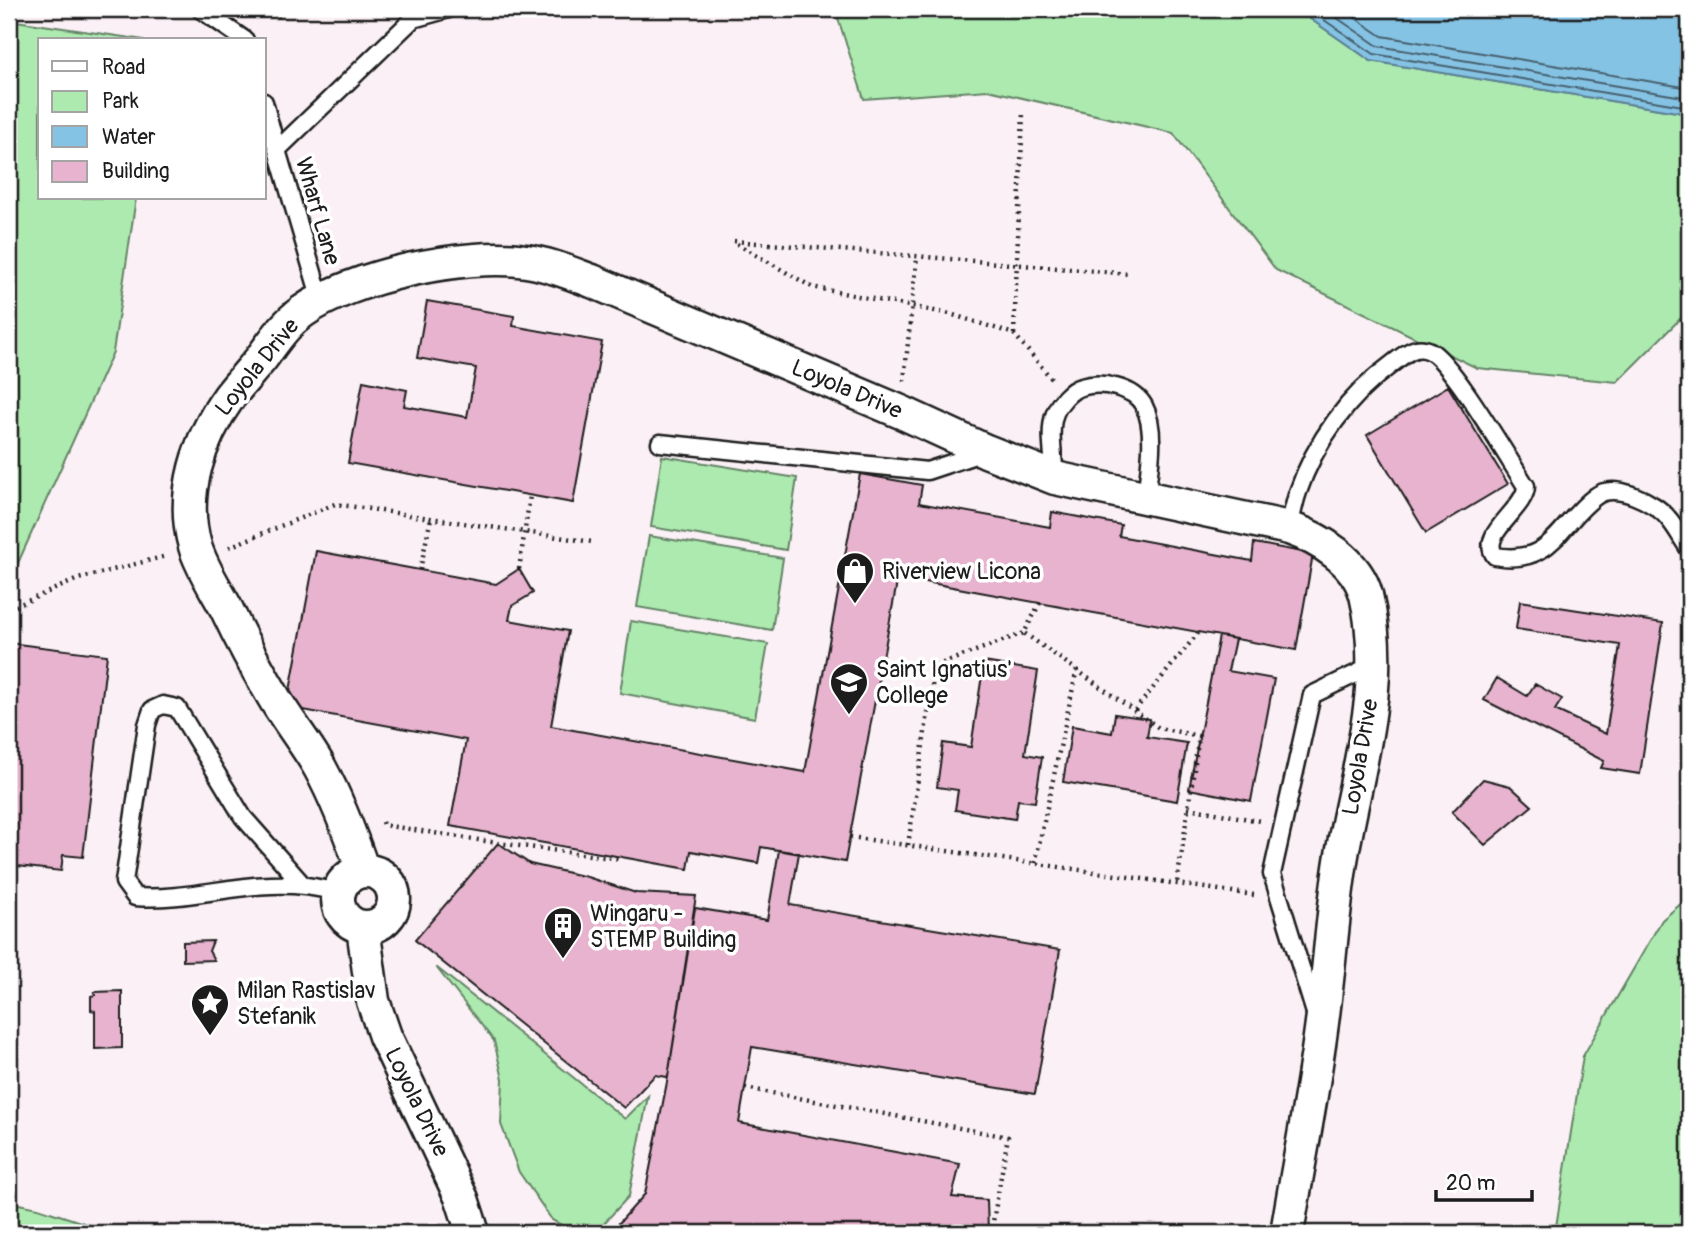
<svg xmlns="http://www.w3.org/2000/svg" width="1698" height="1242" font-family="Pangolin,sans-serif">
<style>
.green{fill:#adeab0;stroke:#648366;stroke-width:2}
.water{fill:#85c3e5;stroke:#5b8095;stroke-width:2}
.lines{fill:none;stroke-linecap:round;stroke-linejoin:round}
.shore{stroke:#465f6c;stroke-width:2}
.building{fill:#e7b3ce;stroke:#1c1c1c;stroke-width:2}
.lane-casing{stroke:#1c1c1c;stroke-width:21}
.street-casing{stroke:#1c1c1c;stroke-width:37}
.path{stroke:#1c1c1c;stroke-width:4.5;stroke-dasharray:2 5;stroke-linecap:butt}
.lane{stroke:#fff;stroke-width:16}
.street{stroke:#fff;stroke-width:32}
.labels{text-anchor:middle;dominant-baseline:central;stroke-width:7;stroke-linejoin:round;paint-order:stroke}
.street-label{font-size:23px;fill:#1c1c1c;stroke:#fff}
.poi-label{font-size:23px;fill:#1c1c1c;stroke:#fff;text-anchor:start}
</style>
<rect width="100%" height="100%" fill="#faf0f5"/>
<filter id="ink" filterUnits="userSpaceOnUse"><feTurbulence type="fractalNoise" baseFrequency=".0143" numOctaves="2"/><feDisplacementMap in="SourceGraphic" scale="14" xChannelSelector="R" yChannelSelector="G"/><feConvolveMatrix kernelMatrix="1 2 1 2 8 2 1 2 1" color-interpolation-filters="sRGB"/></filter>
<g filter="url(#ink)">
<!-- green -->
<path class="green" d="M835 9H1296L1371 61 1689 114V310L1617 382 1477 368 1276 270 1173 133 988 90 864 99Z
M9 20 144 40H40V198H136L113 352 9 583Z
M662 456 797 478 786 550 651 527Z
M649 536 783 558 772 630 637 607Z
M631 621 768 644 755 718 620 693Z
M1689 897V1233H1555L1583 1056 1662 920Z
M436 967 625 1119 648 1096 629 1196 595 1233H576L552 1220 519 1172 501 1124 503 1079 494 1041Z
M9 1202 38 1208 114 1233H9Z"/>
<!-- water -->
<path class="water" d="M1296 9H1689V114L1371 61Z"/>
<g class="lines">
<!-- shore -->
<path class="shore" d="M1308 9 1374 54 1689 107
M1324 9 1378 46 1689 98
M1342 9 1382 36 1689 88"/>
</g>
<!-- building -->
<path class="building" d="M262 9H282L279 17Z
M427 301 514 316 513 326 602 342 573 503 348 463 363 381 407 390 404 406 467 417 476 368 417 358Z
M1448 386 1508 484 1426 533 1367 435Z
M860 474 922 485 919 503 1050 527 1052 512 1121 525 1119 536 1252 561 1254 543 1313 554 1296 650 898 577 845 862 761 847 758 863 691 851 688 869 450 826 466 740 287 707 316 551 496 584 519 569 533 593 512 606 509 620 568 631 551 726 805 772Z
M1520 601 1663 623 1640 774 1601 768 1604 761 1484 700 1497 678 1527 696 1535 684 1562 699 1555 710 1606 734 1620 645 1516 629Z
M1219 636 1235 639 1228 671 1274 679 1251 801 1189 789Z
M9 643 107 655 83 857 63 855 61 871 9 865Z
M984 662 1038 671 1025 754 1042 757 1035 802 1018 800 1015 819 955 810 958 790 937 787 943 743 971 747Z
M1115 714 1150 719 1147 737 1187 743 1177 801 1063 782 1072 726 1112 733Z
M1483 779 1510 786 1532 806 1485 845 1452 812Z
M498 843 530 864 587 877 636 893 696 896 668 1077 655 1075 624 1108 415 940Z
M779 850 799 853 790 905 1060 950 1035 1094 752 1047 739 1123 960 1164 952 1197 987 1200 988 1233H610L645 1194 668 1077 695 908 767 920Z
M213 941 209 951 214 960 183 961V942Z
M122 991V1048L95 1049V1011L91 1010V996L95 995 94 992Z"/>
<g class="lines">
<defs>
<path id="lane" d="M200 9 245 40
M264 102 277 150
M321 300 277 150 413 19 449 9
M660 443 927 471 984 452
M1055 478C1054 458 1048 431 1055 413 1059 403 1070 390 1081 387 1101 381 1134 387 1144 406 1157 430 1149 471 1146 497
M1289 528C1292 516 1294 503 1298 492 1315 442 1349 395 1392 364 1403 356 1415 343 1430 351 1452 362 1509 460 1526 486 1526 509 1478 534 1495 556 1553 566 1559 523 1596 496 1615 482 1655 502 1668 518 1676 527 1682 539 1689 549
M303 885 243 817 177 708 163 705 152 710 147 725 124 882 135 897C192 901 249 879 305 886 316 887 327 890 338 892
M1315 1013 1272 874 1312 695 1372 666"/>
<path id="street" d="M338 899a28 28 0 1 1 56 0a28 28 0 1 1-56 0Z
M363 871C351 836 338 801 320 768 307 745 290 724 276 701 258 671 241 640 226 608 216 589 201 567 195 546 180 494 199 439 229 397 239 384 250 372 260 360 273 343 284 325 302 312 352 276 465 252 526 261 549 264 570 273 592 281L901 412 986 451 1055 478 1289 528C1320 539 1357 561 1366 595 1388 685 1355 774 1341 861 1332 917 1329 974 1321 1030 1312 1098 1298 1166 1287 1233
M363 927 373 1001 385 1036 462 1199 473 1233"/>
</defs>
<!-- lane casing -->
<use href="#lane" class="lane-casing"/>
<!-- street casing -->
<use href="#street" class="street-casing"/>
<!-- path -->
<path class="path" d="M734 241 1130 274
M737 244 812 287 950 314 1014 334 1051 378
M1014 334 1023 113
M904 381 917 256
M229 547 335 504 592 542
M519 569 530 496
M420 570 431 518
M1040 603 1024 633 1159 728 1199 736 1177 883
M9 609 78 579 166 556
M1135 710 1199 632
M1188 808 1260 821
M382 822 383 825 498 843 619 859
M850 837 1254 895
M908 845 935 666 1024 633
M1035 863 1077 669
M745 1088 1008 1137 991 1233"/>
<!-- lane -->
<use href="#lane" class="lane"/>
<!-- street -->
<use href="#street" class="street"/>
</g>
</g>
<!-- icons -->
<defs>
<symbol id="shop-pin" viewBox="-11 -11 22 30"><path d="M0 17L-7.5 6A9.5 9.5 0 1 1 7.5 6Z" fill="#1c1c1c" stroke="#fff"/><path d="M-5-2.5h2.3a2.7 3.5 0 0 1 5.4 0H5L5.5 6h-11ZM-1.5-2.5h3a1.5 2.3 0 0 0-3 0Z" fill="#fff"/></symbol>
<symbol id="school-pin" viewBox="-11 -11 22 30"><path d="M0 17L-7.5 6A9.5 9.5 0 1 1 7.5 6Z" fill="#1c1c1c" stroke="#fff"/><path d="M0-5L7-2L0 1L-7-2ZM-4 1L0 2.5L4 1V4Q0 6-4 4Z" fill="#fff"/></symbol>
<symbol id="building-pin" viewBox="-11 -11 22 30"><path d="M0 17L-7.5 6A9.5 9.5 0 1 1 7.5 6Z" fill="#1c1c1c" stroke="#fff"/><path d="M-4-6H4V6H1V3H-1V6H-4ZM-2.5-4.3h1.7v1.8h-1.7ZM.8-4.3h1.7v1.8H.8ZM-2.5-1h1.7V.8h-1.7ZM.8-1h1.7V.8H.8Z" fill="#fff"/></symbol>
<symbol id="sight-pin" viewBox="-11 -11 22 30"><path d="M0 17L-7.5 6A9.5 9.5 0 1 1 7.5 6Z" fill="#1c1c1c" stroke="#fff"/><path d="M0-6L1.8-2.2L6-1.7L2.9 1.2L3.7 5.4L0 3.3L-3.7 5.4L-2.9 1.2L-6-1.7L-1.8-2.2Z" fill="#fff"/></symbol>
</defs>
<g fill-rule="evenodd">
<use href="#shop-pin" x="833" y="549" width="44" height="60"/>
<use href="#school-pin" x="827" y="660" width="44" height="60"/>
<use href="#building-pin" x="541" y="904" width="44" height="60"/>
<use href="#sight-pin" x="188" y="981" width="44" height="60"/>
</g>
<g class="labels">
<!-- street labels -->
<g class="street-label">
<text transform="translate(318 211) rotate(74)">Wharf Lane</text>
<text transform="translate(257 367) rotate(-51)">Loyola Drive</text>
<text transform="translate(847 389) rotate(23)">Loyola Drive</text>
<text transform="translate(1360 757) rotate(-80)">Loyola Drive</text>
<text transform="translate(417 1102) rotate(64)">Loyola Drive</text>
</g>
<!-- poi labels -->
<g class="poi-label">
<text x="882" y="571">Riverview Licona</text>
<text x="876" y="669">Saint Ignatius'<tspan x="876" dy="26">College</tspan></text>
<text x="590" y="913">Wingaru -<tspan x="590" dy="26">STEMP Building</tspan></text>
<text x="237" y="990">Milan Rastislav<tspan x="237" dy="26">Stefanik</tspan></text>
</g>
</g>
<!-- margin -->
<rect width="1698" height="1242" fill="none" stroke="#fff" stroke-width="35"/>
<rect x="18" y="18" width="1663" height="1207" fill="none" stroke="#1c1c1c" stroke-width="2.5" filter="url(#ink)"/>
<!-- legend -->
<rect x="38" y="38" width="228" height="161" fill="#ffffff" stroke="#a4a4a4" stroke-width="2"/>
<rect x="52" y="61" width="35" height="10" fill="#ffffff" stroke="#a4a4a4" stroke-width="2"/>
<text x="102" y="74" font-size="21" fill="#1c1c1c">Road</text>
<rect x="52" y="91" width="35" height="21" fill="#adeab0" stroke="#a4a4a4" stroke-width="2"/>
<text x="102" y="108" font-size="21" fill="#1c1c1c">Park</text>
<rect x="52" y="126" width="35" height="21" fill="#85c3e5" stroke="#a4a4a4" stroke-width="2"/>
<text x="102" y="144" font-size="21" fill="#1c1c1c">Water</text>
<rect x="52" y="161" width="35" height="21" fill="#e7b3ce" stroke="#a4a4a4" stroke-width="2"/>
<text x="102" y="178" font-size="21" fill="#1c1c1c">Building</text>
<!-- scale -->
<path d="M1436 1190v10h96v-10" fill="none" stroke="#1c1c1c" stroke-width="3.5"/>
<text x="1446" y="1190" font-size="21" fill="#1c1c1c" stroke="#ffffff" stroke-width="5" paint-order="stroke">20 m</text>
</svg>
